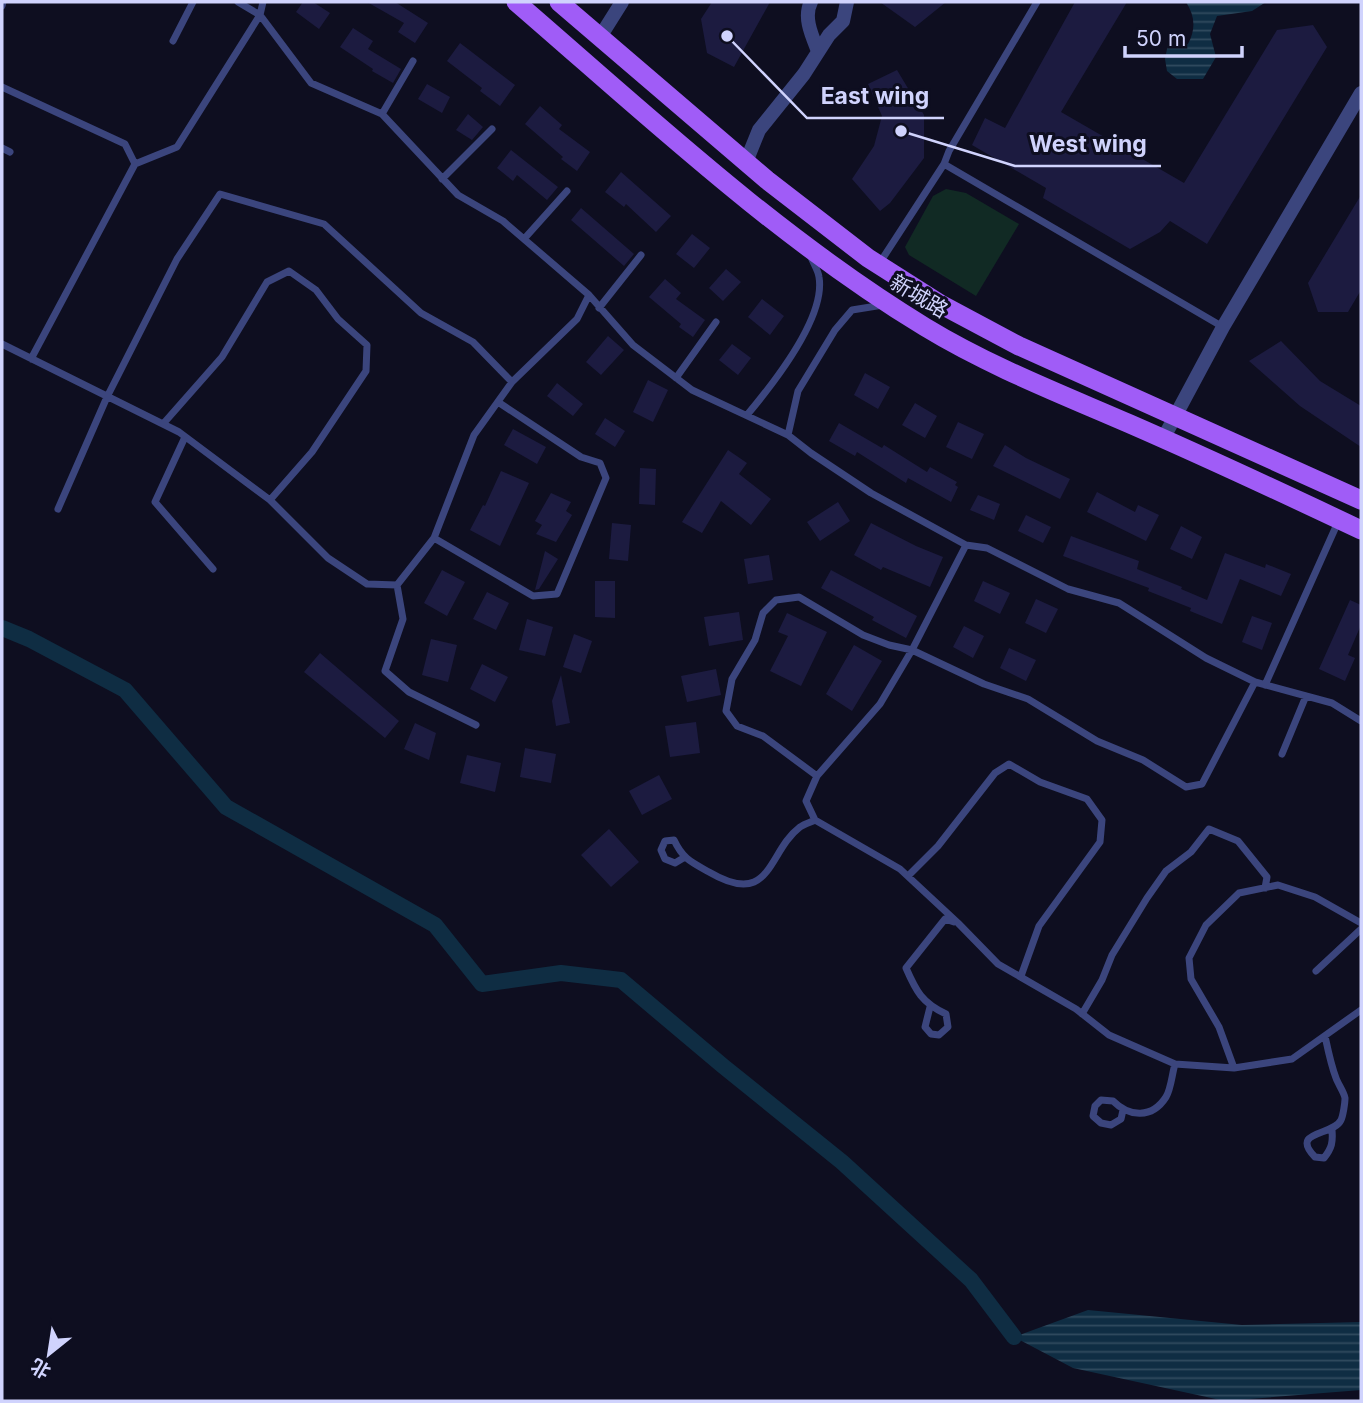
<svg xmlns="http://www.w3.org/2000/svg" width="1363" height="1403" font-family="Inter,'Noto Sans SC',sans-serif">
<style>
.pitch{fill:#112a24}
.water{fill:url(#water-rules)}
.lines{fill:none;stroke-linecap:round;stroke-linejoin:round}
.canal{stroke:#0f2d43;stroke-width:16}
.building{fill:#1c1b40}
.service{stroke:#3b457d;stroke-width:7}
.minor{stroke:#3b457d;stroke-width:14}
.primary{stroke:#a05cf7;stroke-width:19}
.labels{text-anchor:middle;dominant-baseline:central;stroke-width:6;stroke-linejoin:round;paint-order:stroke}
.street-label{font-size:21px;fill:#d0d3fd;stroke:#0e0e20}
.leader{fill:none;stroke:#d0d3fd;stroke-width:2.5}
.callout-dot{fill:#d0d3fd;stroke:#0e0e20;stroke-width:2.5}
.callout-label{font-size:23px;text-anchor:middle;font-weight:bold;fill:#d0d3fd;stroke:#0e0e20;stroke-width:6;stroke-linejoin:round;paint-order:stroke}
</style>
<defs>
<pattern id="water-rules" width="6" height="5" patternUnits="userSpaceOnUse" patternTransform="scale(1.75)"><rect width="6" height="5" fill="#0f2d43"/><path d="M0 2.5h6" fill="none" stroke="#314b5f"/></pattern>
</defs>
<rect width="100%" height="100%" fill="#0e0e20"/>
<!-- pitch -->
<path class="pitch" d="M946 189 966 193 1019 224 976 296 909 255 905 247 933 196Z"/>
<!-- water -->
<path class="water" d="M1186 2H1266L1252 11 1217 16 1210 34 1216 57 1203 79H1177L1167 71 1165 59 1168 44H1188C1196 29 1195 16 1186 2Z
M1088 1310 1242 1325 1361 1322V1390L1225 1401 1073 1368 1014 1337Z"/>
<g class="lines">
<!-- canal -->
<path class="canal" d="M2 628 29 639 125 690 226 807 435 925 482 984 561 973 621 980 723 1066 842 1162 971 1280 1014 1337"/>
</g>
<!-- building -->
<path class="building" d="M303 2H313L330 13 319 29 296 12Z
M367 2H395L428 23 415 43 398 32 404 23Z
M712 2H770L734 67 707 53 701 19Z
M880 2H946L915 27Z
M1075 2H1127L1061 112 1184 183 1277 30 1313 25 1327 47 1207 244 1170 221 1160 232 1130 249 1043 198 1046 188 972 145 985 118 1005 128Z
M353 28 373 41 368 49 401 69 393 83 372 71 373 69 340 47Z
M460 43 515 85 500 106 480 91 482 88 447 61Z
M897 70 924 115V158L890 203 880 211 852 179 874 146 882 116 868 84Z
M427 84 450 97 442 113 418 99Z
M540 106 562 125 559 129 590 152 577 171 561 159 563 157 525 124Z
M468 114 483 127 472 140 456 130Z
M511 150 558 187 547 200 517 175 513 181 497 168Z
M621 172 671 216 656 232 626 204 624 207 605 192Z
M1361 195V290L1348 312H1318L1308 283Z
M581 208 634 254 624 266 571 220Z
M692 234 710 248 694 268 676 254Z
M726 269 741 282 723 301 709 288Z
M665 279 681 293 676 299 705 320 693 337 679 327 681 324 649 297Z
M762 299 784 316 770 335 748 317Z
M608 336 624 350 601 375 586 362Z
M1281 341 1320 381 1361 406V447L1300 406 1249 361Z
M732 344 751 358 738 375 719 360Z
M865 373 890 387 878 409 854 395Z
M648 380 668 390 653 422 633 412Z
M557 383 583 404 573 416 547 396Z
M915 403 937 416 925 438 902 425Z
M605 418 625 431 615 447 595 434Z
M958 422 984 434 972 459 946 447Z
M839 423 882 448 884 445 927 472 930 467 957 482 955 485 958 487 951 502 908 478 906 483 857 452 855 456 829 441Z
M513 429 546 447 537 464 504 445Z
M1005 445 1026 458 1070 479 1060 499 993 466Z
M728 450 747 463 739 474 771 499 751 525 721 501 702 533 682 522Z
M640 468 656 469 655 505 639 504Z
M501 471 529 483 500 546 470 530 483 505 485 506Z
M1097 492 1135 512 1138 505 1159 515 1146 541 1087 512Z
M551 493 571 502 566 511 572 515 556 542 536 534 542 525 535 521Z
M978 495 1000 504 994 520 970 510Z
M838 502 850 521 820 541 807 522Z
M1026 515 1051 527 1043 543 1018 531Z
M612 523 631 525 628 561 609 559Z
M871 523 916 546 943 557 930 587 883 567 881 570 854 555Z
M1181 526 1202 537 1192 559 1170 549Z
M1071 536 1139 561 1137 569 1182 587 1181 589 1207 600 1225 553 1265 568 1266 564 1291 574 1281 596 1240 579 1222 624 1190 611 1191 608 1148 591 1149 588 1063 556Z
M545 551 558 559 539 589 535 590Z
M769 555 773 580 748 584 744 559Z
M442 570 465 582 447 616 424 603Z
M831 570 917 616 906 638 872 620 874 617 821 588Z
M595 581H615V618L595 617Z
M983 581 1010 593 1000 614 974 601Z
M487 592 509 603 496 630 473 619Z
M1036 599 1058 609 1046 633 1025 623Z
M1350 600 1361 605V625L1348 655 1355 658 1345 681 1319 669Z
M739 612 743 640 709 646 704 617Z
M787 613 827 632 801 686 770 671 788 636 778 632Z
M1252 616 1272 623 1262 650 1242 642Z
M527 619 553 627 545 656 519 650Z
M964 626 984 636 973 658 953 647Z
M574 634 592 641 581 673 563 667Z
M431 639 457 645 448 682 422 675Z
M854 645 882 661 852 711 826 694Z
M1009 648 1036 660 1026 681 1000 668Z
M320 653 399 721 385 738 304 672Z
M482 664 508 677 495 702 470 689Z
M716 669 721 695 687 702 681 676Z
M561 675 570 723 556 726 552 701Z
M696 722 700 753 670 757 665 726Z
M415 723 436 733 429 760 404 749Z
M525 748 556 754 551 783 520 777Z
M467 755 501 763 495 792 460 783Z
M659 775 672 799 642 815 629 791Z
M609 829 639 862 611 887 581 855Z"/>
<g class="lines">
<!-- service -->
<path class="service" d="M238 2 260 15 311 83 382 114 458 195 503 221 589 295 577 319 512 382 474 435 434 538 397 585 403 619 385 671 409 692 476 725
M2 6 3 2
M173 41 193 2
M2 87 125 144 135 164 31 359
M382 114 413 61
M2 148 10 152
M135 164 177 147 260 15 263 2
M944 164 1223 327
M442 179 492 129
M524 239 567 191
M879 264 944 164 949 151 1037 2
M589 295 633 345 692 390 788 435 811 453 871 493 966 545 987 548 1068 589 1119 603 1206 658 1255 682 1332 703 1361 721
M599 308 641 255
M2 344 179 432 270 500 328 558 367 584 397 585
M676 378 716 322
M747 415C773 384 826 318 819 277 818 270 813 263 811 257
M163 424 222 357 267 282 289 271 316 290 338 319 367 345 366 371 312 452 270 500
M788 435 798 391 835 330 852 310 883 305
M185 437 155 502 213 569
M58 509 107 397 177 259 220 194 324 224 421 313 473 342 512 382
M434 538 533 596 557 594 606 478 600 463 581 457 498 402
M966 545 912 650 880 704 817 776 806 801 815 820 900 869 958 923 998 964 1076 1009 1109 1035 1175 1064 1234 1068 1219 1027 1191 979 1189 958 1206 925 1239 893 1278 885 1315 897 1361 923
M1265 685 1338 522
M1282 754 1306 696
M817 776 763 736 737 726 726 711 732 679 755 640 763 613 776 600 799 597 863 635 889 645 912 650 984 684 1028 699 1097 741 1143 760 1186 787 1202 784 1255 682
M685 857 675 863 665 859 661 850 665 841 674 840C683 859 691 862 709 872 772 909 767 852 800 827 804 824 811 822 815 820
M908 876 938 846 995 773 1009 764 1040 782 1087 799 1102 820 1100 842 1039 926 1021 976
M1316 971 1361 929
M930 1007 925 1027 931 1034 939 1035 948 1027 946 1014C922 1003 916 991 906 968L945 919 954 922
M1082 1014 1102 980 1112 955 1147 898 1166 871 1191 852 1209 829 1238 841 1267 877 1265 888
M1325 1036C1328 1050 1331 1065 1336 1078 1338 1084 1344 1092 1345 1098 1345 1103 1343 1116 1341 1120 1334 1136 1289 1130 1315 1157L1324 1158C1332 1148 1333 1142 1332 1130
M1234 1068 1292 1059 1361 1010
M1123 1110 1121 1119 1111 1125 1101 1123 1093 1116 1095 1106 1101 1100 1113 1101C1129 1117 1152 1119 1166 1097 1171 1089 1172 1074 1175 1064"/>
<!-- minor -->
<path class="minor" d="M811 2C803 17 812 36 818 51
M600 37 622 2
M746 162 759 130 804 74 829 35 843 21 847 2
M1163 439 1223 327 1361 93"/>
<!-- primary -->
<path class="primary" d="M516 2C647 115 777 237 925 327 989 366 1061 394 1130 424 1208 458 1285 494 1361 530
M559 2 767 180 868 258 942 305 1019 346 1361 500"/>
</g>
<g class="labels">
<!-- street labels -->
<g class="street-label">
<text transform="translate(919 296) rotate(31)">新城路</text>
</g>
</g>
<!-- callouts -->
<path class="leader" d="M727 36L807 118H944M901 131L1015 166H1161"/>
<g class="callout-dot">
<circle cx="727" cy="36" r="7"/>
<circle cx="901" cy="131" r="7"/>
</g>
<g class="callout-label">
<text x="875" y="104">East wing</text>
<text x="1088" y="152">West wing</text>
</g>
<!-- border -->
<rect width="1363" height="1403" fill="none" stroke="#d0d3fd" stroke-width="7"/>
<!-- north arrow -->
<g transform="translate(49 1354) rotate(210)" stroke="#0e0e20" stroke-width="5" paint-order="stroke">
<path d="M0-5L12 26L0 18L-12 26Z" fill="#d0d3fd"/>
<text y="-10" font-size="19" font-weight="bold" text-anchor="middle" fill="#d0d3fd">北</text>
</g>
<!-- scale -->
<path d="M1125 46v10h117v-10" fill="none" stroke="#d0d3fd" stroke-width="3.5"/>
<text x="1136" y="46" font-size="21" fill="#d0d3fd" stroke="#0e0e20" stroke-width="5" paint-order="stroke">50 m</text>
</svg>
